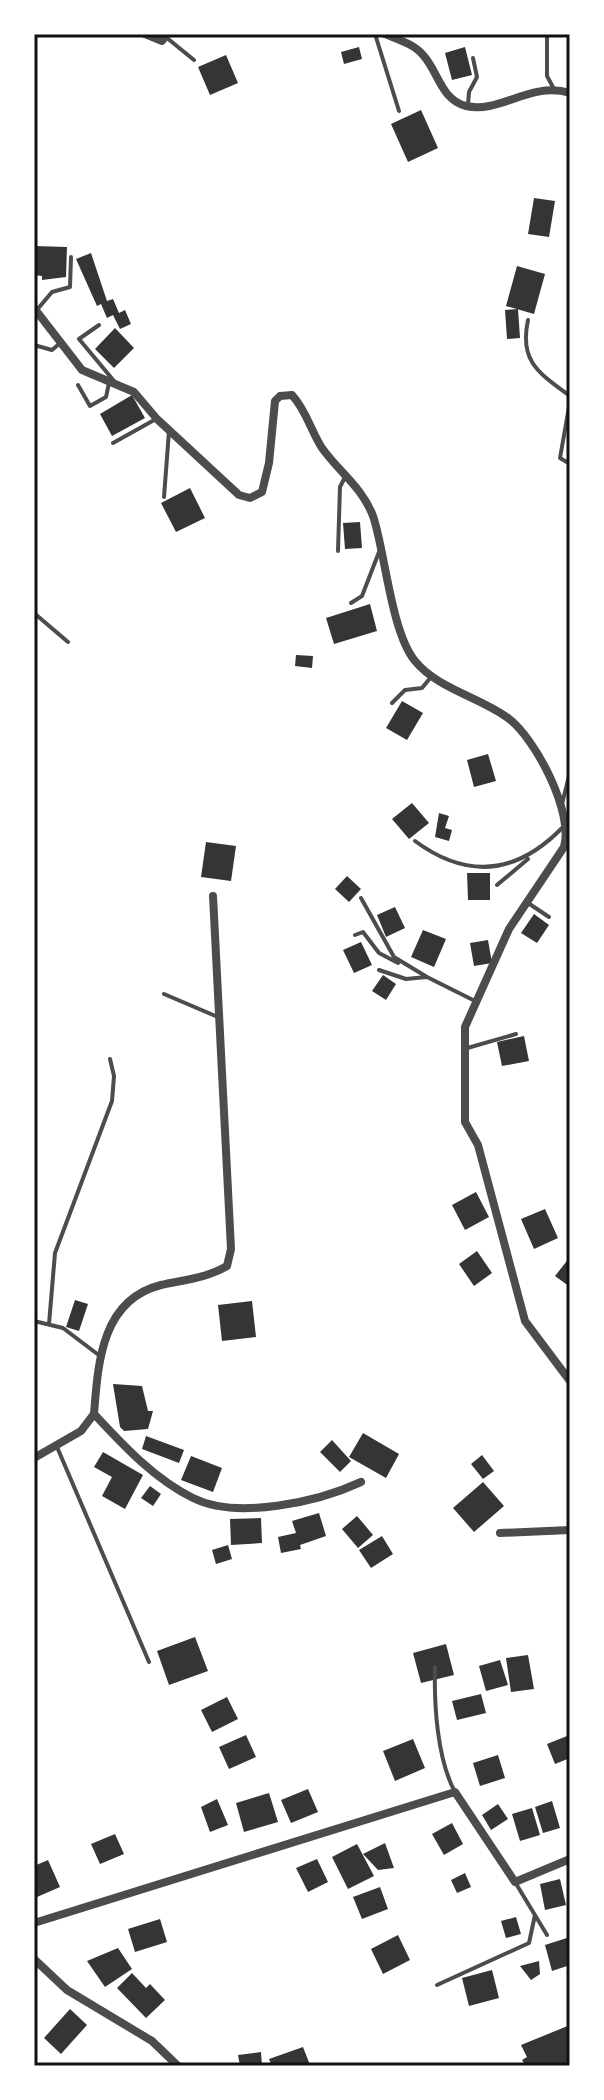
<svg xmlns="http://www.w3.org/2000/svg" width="604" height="2100" font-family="'Work Sans',sans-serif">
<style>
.building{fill:#353535}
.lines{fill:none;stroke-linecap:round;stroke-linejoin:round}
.service{stroke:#4c4c4c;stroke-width:4}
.minor{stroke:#4c4c4c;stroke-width:8}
.neatline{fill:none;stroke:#111;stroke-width:3}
</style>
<rect width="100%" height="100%" fill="#fff"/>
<!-- building -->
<path class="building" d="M359 47 362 59 344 64 341 52Z
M465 47 472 75 452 80 445 53Z
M226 55 238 83 210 95 198 67Z
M421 110 438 148 408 162 391 124Z
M534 198 555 201 549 237 528 234Z
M34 246 67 247 66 277 42 280V276L34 275Z
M91 253 107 301 113 299 119 313 125 310 131 324 120 329 113 315 107 318 101 304 97 306 76 259Z
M517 266 545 274 534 314 506 306Z
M518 309 520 338 507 339 505 310Z
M115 328 134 348 114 368 95 349Z
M132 395 145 418 112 436 100 414Z
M190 488 205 518 176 532 161 503Z
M360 522 362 548 345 549 343 523Z
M370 604 377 631 334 644 326 618Z
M296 655 313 656 312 668 295 666Z
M402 701 423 713 407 740 386 728Z
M488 754 496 781 474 787 467 760Z
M412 803 429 823 409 839 392 819Z
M439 813 449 816 445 828 452 830 449 841 435 837Z
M206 842 236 846 231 881 201 877Z
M467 873H490V900H468Z
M347 876 361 889 349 902 335 889Z
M395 907 405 928 386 937 377 915Z
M534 914 549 925 537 943 521 933Z
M423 930 446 939 434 967 411 957Z
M488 940 492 963 474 966 470 943Z
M361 942 372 965 354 973 343 950Z
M383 975 396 984 386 1000 372 991Z
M524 1036 529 1061 502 1066 497 1042Z
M476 1192 489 1217 465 1230 452 1205Z
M545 1209 558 1238 534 1249 521 1219Z
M477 1251 492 1273 474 1286 459 1264Z
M570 1257V1287L555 1276Z
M75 1300 88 1304 79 1331 66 1327Z
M252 1301 256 1337 222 1341 218 1305Z
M113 1384 142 1386 148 1411H153L148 1429 124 1431 120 1427Z
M363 1433 399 1454 386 1478 349 1457Z
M146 1436 184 1450 179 1463 142 1449Z
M332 1440 351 1461 340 1472 320 1452Z
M103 1452 143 1475 125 1509 102 1496 112 1477 94 1467Z
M482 1455 494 1471 483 1479 471 1464Z
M191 1456 222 1468 213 1492 181 1480Z
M483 1482 504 1506 474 1532 453 1508Z
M150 1486 161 1494 153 1506 141 1498Z
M319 1513 326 1536 300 1545 301 1549 281 1553 278 1537 296 1533 292 1521Z
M357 1516 373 1535 358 1548 342 1529Z
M261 1518 262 1543 231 1545 230 1519Z
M382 1536 393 1554 371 1568 359 1550Z
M228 1545 232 1559 216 1564 212 1550Z
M195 1637 208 1671 169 1685 157 1651Z
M446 1644 454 1675 421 1683 413 1653Z
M528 1655 534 1689 511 1692 506 1658Z
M500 1660 508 1685 486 1691 479 1666Z
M481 1694 486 1713 457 1720 452 1701Z
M227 1697 238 1719 212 1732 201 1710Z
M246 1735 256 1757 229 1769 219 1747Z
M567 1736 570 1758 555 1764 547 1744Z
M413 1739 425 1768 395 1781 383 1751Z
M498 1755 505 1778 480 1786 473 1763Z
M308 1789 318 1812 291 1823 281 1800Z
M269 1793 278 1822 244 1832 236 1803Z
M217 1799 228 1825 210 1832 201 1807Z
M552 1801 560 1828 543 1833 535 1807Z
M498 1804 508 1819 491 1830 482 1815Z
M532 1808 540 1835 520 1841 512 1814Z
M452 1823 463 1844 444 1855 432 1834Z
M115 1834 124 1854 100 1864 91 1844Z
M385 1843 394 1868 378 1870 363 1854Z
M357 1844 374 1876 348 1889 332 1857Z
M317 1859 328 1882 308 1892 296 1868Z
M48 1860 60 1887 37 1897 34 1866Z
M465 1873 471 1887 457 1893 451 1880Z
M560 1879 566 1905 545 1910 540 1884Z
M380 1887 388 1909 362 1919 353 1897Z
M516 1917 521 1934 506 1938 501 1921Z
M160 1919 167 1942 135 1952 128 1929Z
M398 1935 410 1960 383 1974 371 1949Z
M570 1937V1965L552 1971 545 1945Z
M118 1948 132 1969 105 1987 87 1961Z
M539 1961 540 1974 531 1980 520 1966Z
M492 1970 499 1998 469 2006 462 1978Z
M132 1973 146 1988 150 1984 165 2000 146 2018 117 1988Z
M70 2009 87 2025 61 2054 44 2038Z
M570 2025V2066H526L522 2060 527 2057 521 2045Z
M303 2047 310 2065 272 2066 269 2059Z
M261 2052 262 2066H240L238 2055Z"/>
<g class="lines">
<!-- service -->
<path class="service" d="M375 34 399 111
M547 34V76L554 89
M167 38 194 60
M468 105 469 92 477 77 473 58
M36 311 52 292 70 287 71 257
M528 320C519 362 539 373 570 396
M99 325 79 339 114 381
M34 345 52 350 59 344
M78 385 90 406 106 397 109 383
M570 401 560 458 570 464
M113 443 156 419
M164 497 169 431
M338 551 340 487 346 475
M351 603 362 596 379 552
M34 613 68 642
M392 703 405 690 422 688 431 677
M562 804 570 772
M415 841C468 880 517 874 562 828
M497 885 528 859
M361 898 394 957 427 977
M528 903 549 917
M355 935 363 932 379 953 398 963
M379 970 406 979 427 977 475 1001
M164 994 218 1017
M464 1049 516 1034
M34 1321 63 1328 100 1356
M49 1324 55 1253 112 1101 114 1076 110 1059
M57 1447 149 1662
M435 1667C434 1704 437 1759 455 1792
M515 1882 547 1935
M437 1985 529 1943 535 1915"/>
<!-- minor -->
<path class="minor" d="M145 34 162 41 167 34
M385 34C397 39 414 44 423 55 438 71 441 100 466 106 500 114 530 81 570 93
M34 308 82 370 134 392 157 419 239 495 250 498 262 492 269 463 275 401 280 396 292 395C306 410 311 431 322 448 339 472 362 487 373 516 385 551 391 632 415 661 438 689 480 697 508 718 536 739 574 813 564 847L509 929 465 1027V1122L478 1145 525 1321 570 1381
M94 1414C98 1364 101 1300 161 1285 183 1280 207 1278 227 1266L231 1249 213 896
M34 1458 81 1431 94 1414C123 1445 154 1479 193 1498 237 1520 318 1502 361 1482
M500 1533 570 1530
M34 1923 455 1792 515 1882 570 1859
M34 1959 67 1990 152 2041 178 2066"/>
</g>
<!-- border -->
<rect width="604" height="2100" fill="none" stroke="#ffffff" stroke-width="72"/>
<rect x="36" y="36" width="532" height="2028" class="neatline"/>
</svg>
